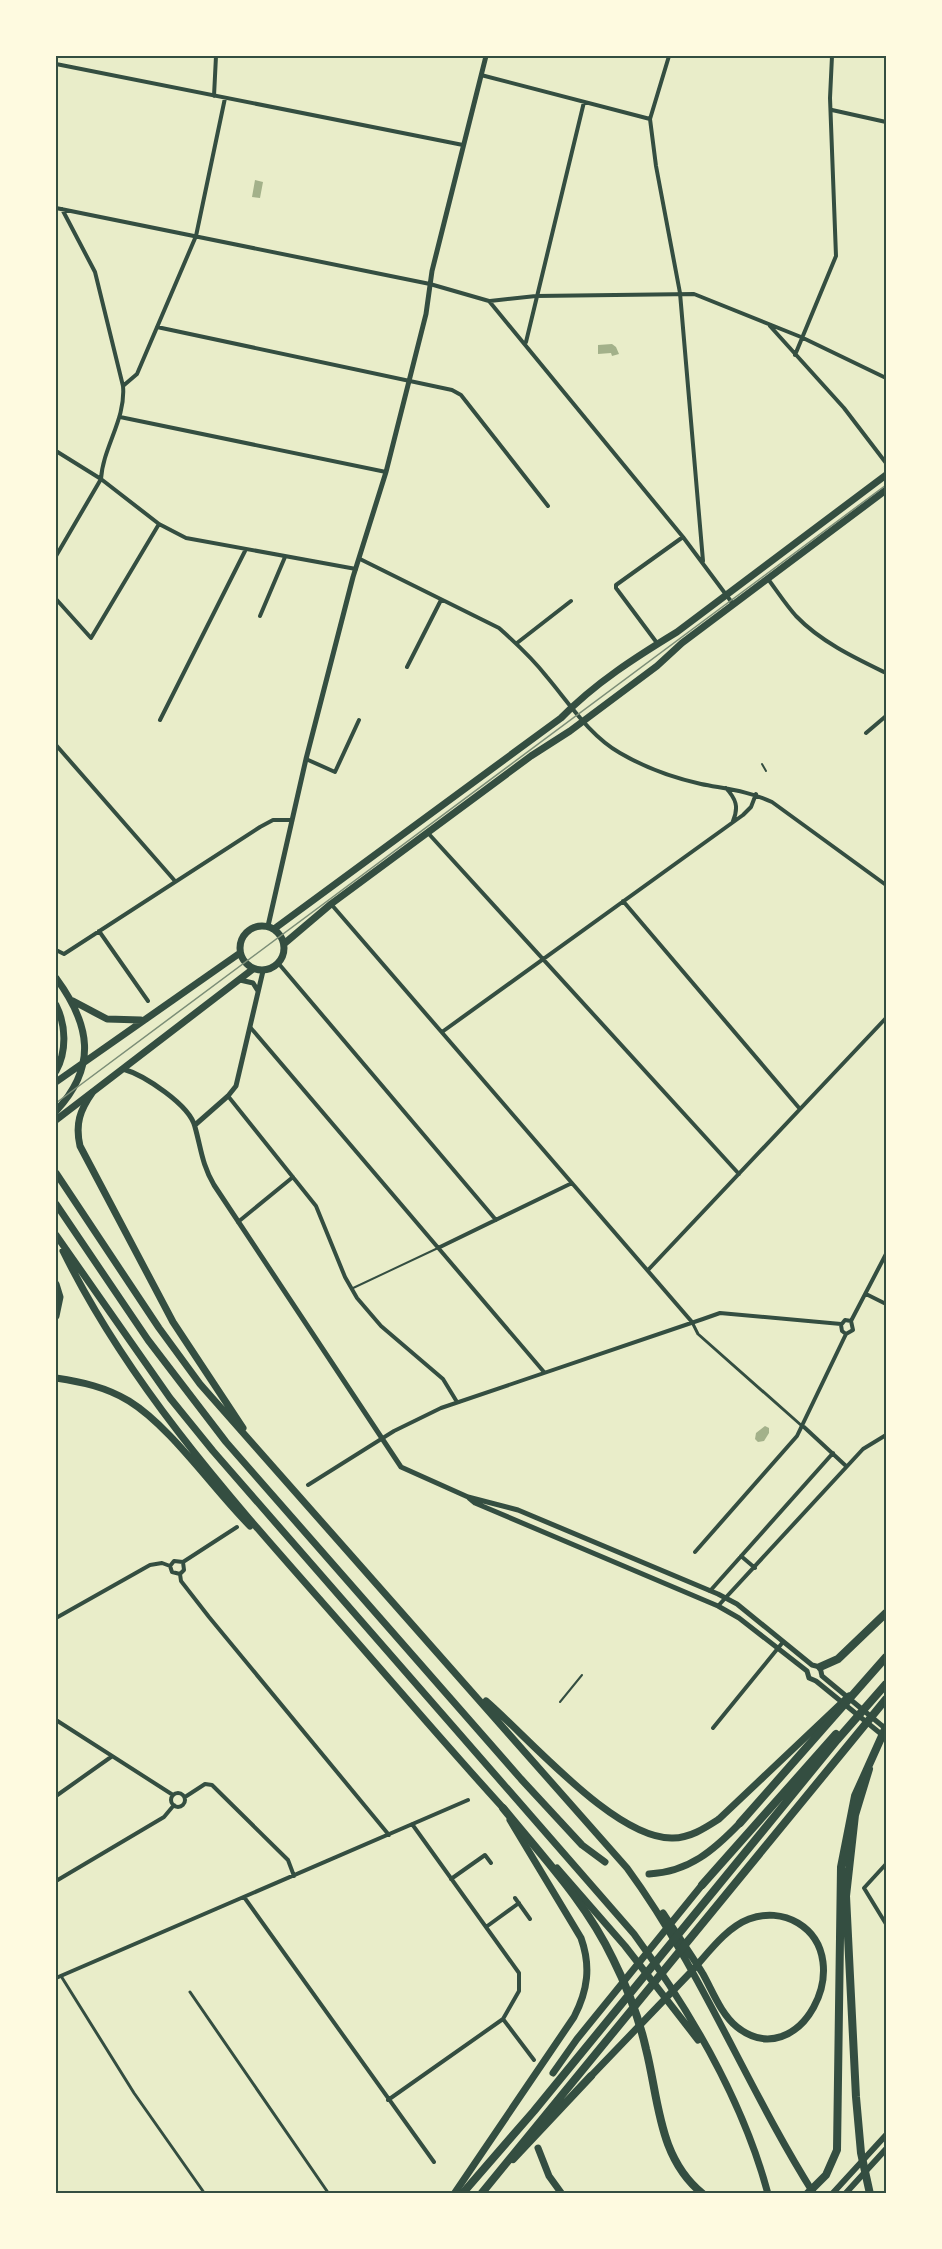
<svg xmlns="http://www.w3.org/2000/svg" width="942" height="2249" font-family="Cabin,sans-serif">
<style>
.water{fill:#a3b18a}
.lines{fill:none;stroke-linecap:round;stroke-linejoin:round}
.service{stroke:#344e41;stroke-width:2}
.pedestrian{stroke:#344e41;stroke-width:3}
.minor{stroke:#344e41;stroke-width:4}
.tertiary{stroke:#344e41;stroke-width:5}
.secondary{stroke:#344e41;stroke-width:6}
.primary{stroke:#344e41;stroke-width:7}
.trunk{stroke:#344e41;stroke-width:7}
.motorway{stroke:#344e41;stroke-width:8}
.tram{stroke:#7c8e77;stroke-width:1.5}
.neatline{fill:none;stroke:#344e41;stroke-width:2}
</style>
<rect width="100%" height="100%" fill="#e9edc9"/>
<!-- water -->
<path class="water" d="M255 180 263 182 260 198 252 197Z
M612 344 616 347 619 354 612 356 611 353 598 354V345Z
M765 1426 769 1428V1433L764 1441 758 1442 755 1439 756 1433Z"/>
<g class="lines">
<!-- service -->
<path class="service" d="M762 764 766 771
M351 1289 438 1248
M560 1702 582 1675"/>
<!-- pedestrian -->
<path class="pedestrian" d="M692 1322 698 1334 802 1426
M61 1976 134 2093 205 2194
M190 1992 329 2194"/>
<!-- minor -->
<path class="minor" d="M669 56 650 119 656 166 680 293 703 561
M56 64 463 145
M481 75 650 119
M214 96 216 56
M832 110 886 122
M56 208 430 284 489 301 683 537 733 604
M62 209 95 272 123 386C126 419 103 447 101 479L159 524 186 538 356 569
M490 301 536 296 694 294 801 337 886 378
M770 326 844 408 886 463
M157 327 452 390 461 395 548 506
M526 342 584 102
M795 355 836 256 830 98 832 56
M123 386 137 374 196 236 225 98
M120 417 386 472
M56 451 101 479 56 556
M360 559 499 628C516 643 533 659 547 677 569 703 589 735 620 753 644 767 674 778 701 784 726 789 749 791 772 802L886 885
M768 579C777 591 786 605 796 616 821 642 855 658 886 673
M56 599 91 638 159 524
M260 616 285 557
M517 643 571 601
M657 643 616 588V585L683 537
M407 667 441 600
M160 720 245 551
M866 733 886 716
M56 745 175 881
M306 759 335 772 359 720
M726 788C736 799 739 807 733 821
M428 833 739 1174
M623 901 800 1109
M331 904 692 1322
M99 931 148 1001
M56 950 64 954 260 827 273 820H292
M279 964 496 1220
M250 1027 544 1372
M442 1032 743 815 751 807 756 794
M228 1096 316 1206 345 1277 357 1298 381 1326 443 1379 457 1402
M238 1222 293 1177
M438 1248 572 1183
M649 1269 886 1018
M866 1294 886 1304
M851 1321 886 1254
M846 1334 842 1331 841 1325 845 1320 851 1321
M846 1334 853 1330 851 1321
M804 1427 846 1466
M308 1485 394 1431 441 1408 703 1319 720 1313 841 1324
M695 1552 797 1436 846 1334
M741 1556 755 1568
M183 1562 237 1527
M180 1574 181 1581 209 1617 389 1835
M180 1574 172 1572 170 1566 174 1561 183 1562
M180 1574 184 1570 183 1562
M710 1591 833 1453
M718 1606 863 1449 886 1435
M56 1618 150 1565 162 1563 170 1566
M56 1720 173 1795
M713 1728 783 1642
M171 1800a7 7 0 1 1 14 0a7 7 0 1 1-14 0Z
M56 1796 111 1757
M185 1797 205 1784 212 1785 288 1860 294 1876
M412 1824 519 1973V1991L503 2019 534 2060
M886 1864 864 1888 886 1924
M451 1879 485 1855 491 1863
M56 1881 164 1817 174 1805
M244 1897 434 2162
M515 1898 530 1919
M486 1927 519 1903
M56 1978 468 1800
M388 2100 503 2019"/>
<!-- tertiary -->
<path class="tertiary" d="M268 926 306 759 353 577 386 472 426 314 432 271 486 56
M240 980 253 983 258 991
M123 1069C144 1075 190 1105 195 1127 201 1148 202 1165 214 1185L401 1467 468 1497 518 1510 718 1594 737 1604 812 1665 820 1667 822 1676
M195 1125 228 1096 236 1086 263 971
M469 1498 475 1503 718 1606 739 1618 807 1671
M807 1671 809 1678 816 1681 886 1738
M822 1676 886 1729"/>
<!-- secondary -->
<path class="secondary" d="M832 2194 886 2135
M845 2194 886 2149"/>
<!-- primary -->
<path class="primary" d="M240 948a22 22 0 1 1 44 0a22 22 0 1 1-44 0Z
M274 929 561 718C595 683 636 657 677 632L886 475
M285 943 331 904 531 756 570 731 657 666 682 643 886 490
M56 978C90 1024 98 1066 56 1111
M73 1001 107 1019 141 1020
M56 1005C66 1025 67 1051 56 1071
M56 1082 240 953
M56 1120 253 969"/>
<!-- trunk -->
<path class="trunk" d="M92 1093C80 1110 75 1124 80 1146L173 1322 243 1428
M56 1173 159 1328 200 1384 627 1868C701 1969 747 2088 814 2194
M56 1204 148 1340 226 1442 521 1779 582 1845 605 1862
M56 1235 170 1398 213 1451 634 1934C691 2012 743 2100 768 2194
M63 1251C128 1383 225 1492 322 1602 383 1671 443 1742 505 1810
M56 1284 60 1297 56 1316
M56 1378C82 1382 106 1387 129 1401 171 1427 213 1489 250 1526
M486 1701C529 1738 616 1840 673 1838 690 1838 705 1828 719 1819L849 1696
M557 1868 625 1946 698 2040
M649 1874C689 1872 714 1850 740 1823
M553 2073 577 2039 702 1885
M591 2076C624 2042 656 2008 689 1974 706 1956 725 1928 749 1919 765 1913 783 1914 798 1923 859 1960 799 2076 737 2027 721 2014 713 1992 703 1974 690 1953 676 1933 663 1913
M538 2148 549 2176 562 2194
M454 2194 574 2017C588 1990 591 1966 581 1938L510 1820"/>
<!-- motorway -->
<path class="motorway" d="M820 1667 838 1659 886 1613
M869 1769 855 1815 846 1896 856 2097 861 2153 870 2194
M503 1808C542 1856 586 1902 613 1959 627 1987 639 2018 646 2049 659 2100 658 2158 703 2194
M740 1823 886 1657
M702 1885 836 1734
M513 2159 591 2076
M462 2194 534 2111 837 1740 886 1684
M481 2194 886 1699
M807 2194 826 2175 837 2150 841 1867 855 1796 886 1727"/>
<!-- tram -->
<path class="tram" d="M56 1103 886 485"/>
</g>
<!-- border -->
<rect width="942" height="2249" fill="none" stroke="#fefae0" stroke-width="114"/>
<rect x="57" y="57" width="828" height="2135" class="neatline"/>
</svg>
